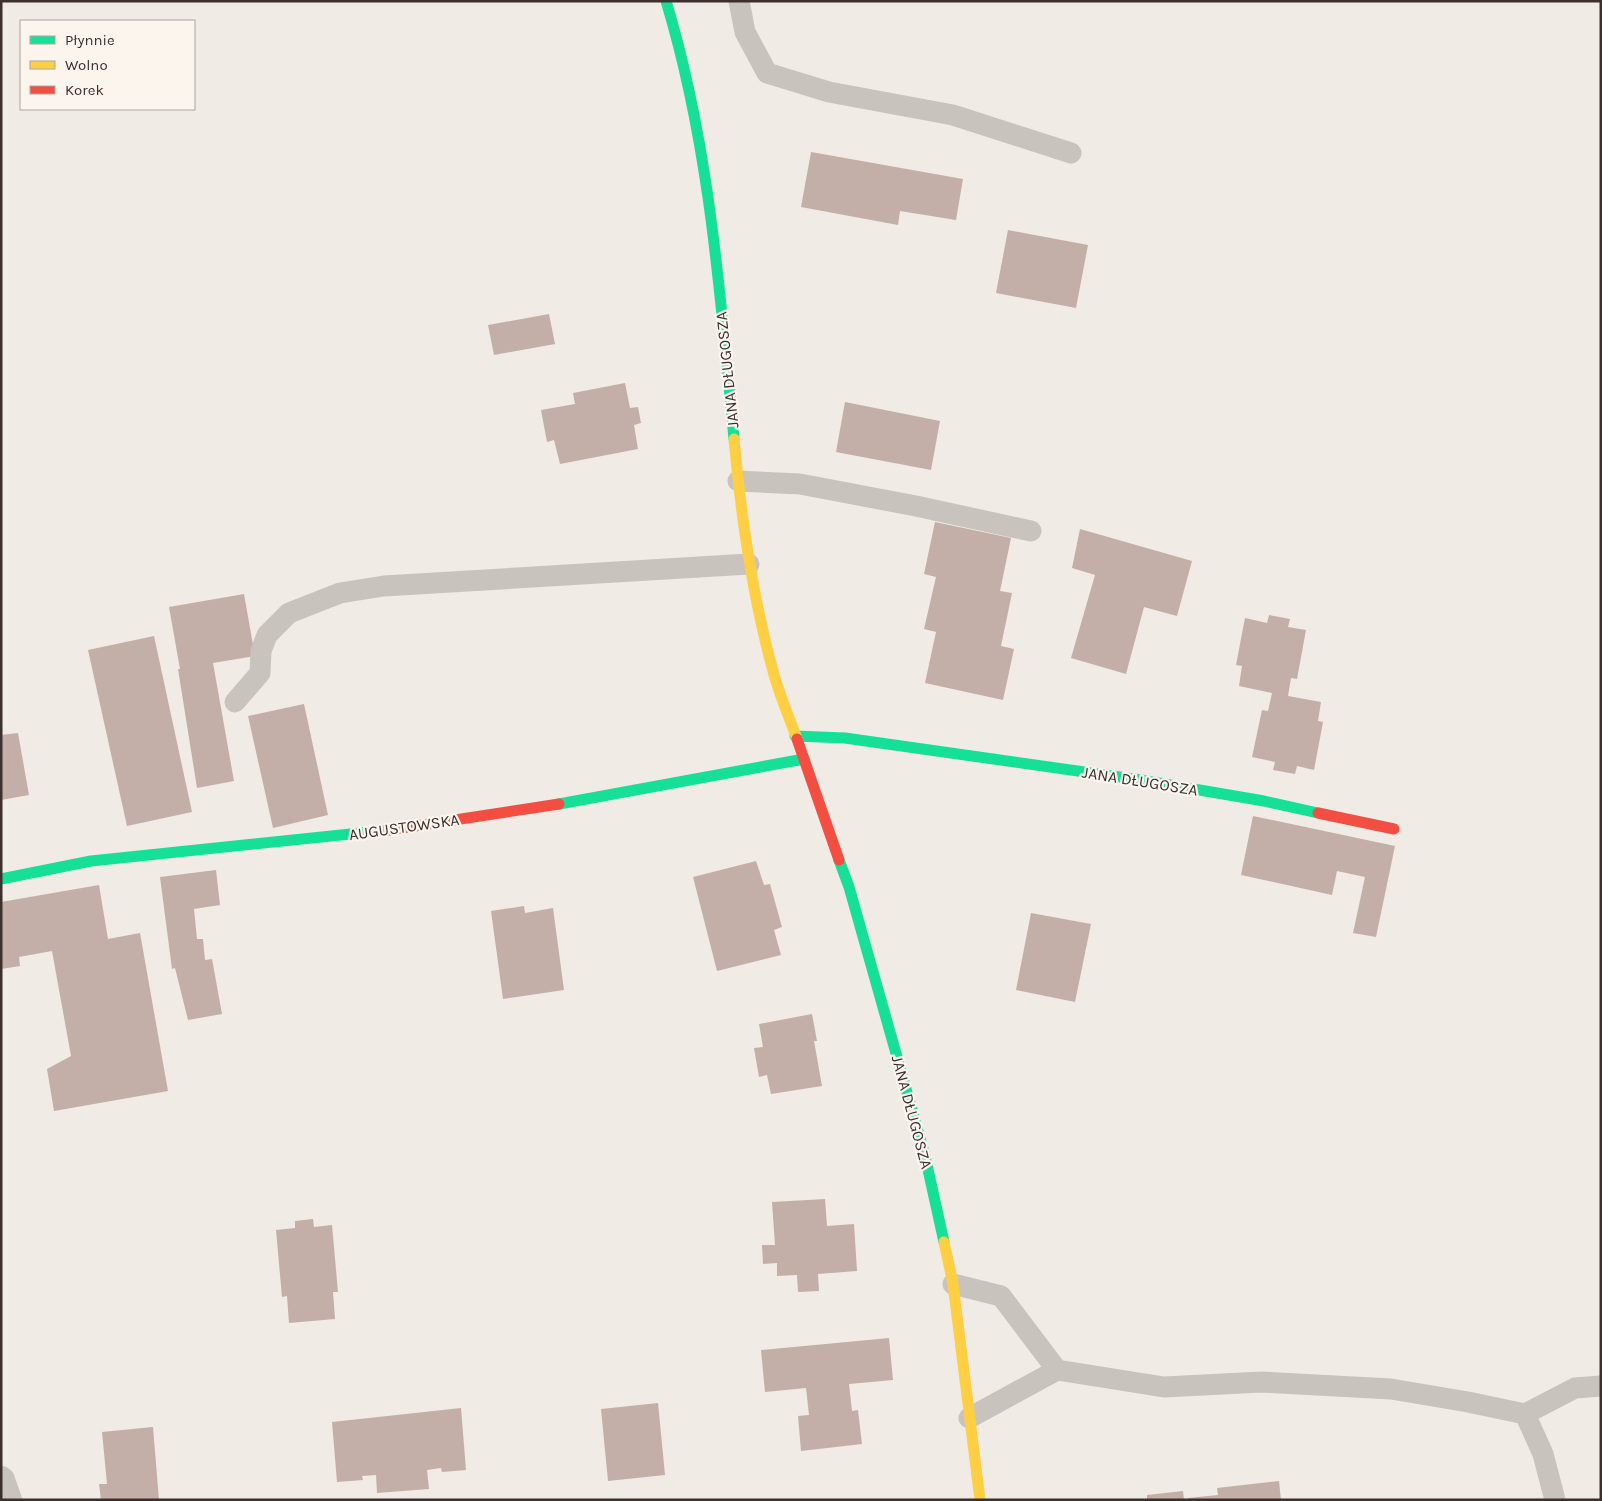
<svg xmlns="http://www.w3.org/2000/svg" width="1602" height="1501" font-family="Karla,sans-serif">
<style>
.building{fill:#c3afa7}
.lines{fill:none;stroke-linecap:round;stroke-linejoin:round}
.lane{stroke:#c9c3be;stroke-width:21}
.street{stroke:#c9c3be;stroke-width:28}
.fast{stroke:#16e098;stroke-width:11}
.slow{stroke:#ffcf43;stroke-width:11}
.jam{stroke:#f24e42;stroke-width:11}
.labels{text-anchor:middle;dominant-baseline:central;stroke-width:4.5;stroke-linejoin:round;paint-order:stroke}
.street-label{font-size:16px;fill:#3b302b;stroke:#fbf5ee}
</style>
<rect width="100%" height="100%" fill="#f0ebe5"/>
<!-- building -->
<path class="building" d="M811 152 963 179 956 220 900 211 898 225 801 207Z
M1008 230 1088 245 1076 308 996 293Z
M549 314 555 344 494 355 488 325Z
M625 383 630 408 638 407 641 423 634 425 638 449 560 464 554 440 547 442 541 410 575 404 573 393Z
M845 402 940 421 931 470 836 452Z
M935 522 1011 538 1000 591 1012 593 1001 646 1014 649 1003 700 925 683 936 632 924 629 936 577 924 574Z
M1080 529 1192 561 1177 616 1144 607 1126 674 1071 658 1095 575 1072 568Z
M244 594 255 656 213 663 234 781 197 788 178 669H180L169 607Z
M1269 615 1290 619 1288 627 1306 630 1297 679 1291 678 1288 696 1321 702 1318 721 1323 722 1314 770 1297 766 1295 774 1273 770 1275 762 1252 757 1262 710 1268 711 1272 693 1239 686 1242 666 1236 665 1245 618 1267 623Z
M154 636 192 812 127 826 88 650Z
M304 704 328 815 273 828 248 716Z
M18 733 29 795 1 800V735Z
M1253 816 1395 846 1376 937 1353 933 1365 877 1337 871 1332 895 1241 875Z
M756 861 764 885 770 884 782 927 774 930 781 955 717 971 693 877Z
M216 870 220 905 194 909 197 939H203L205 960 212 959 222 1014 188 1020 175 968 172 969 160 877Z
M99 885 108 939 140 933 168 1091 54 1111 47 1069 71 1056 52 951 19 957 20 966 1 969V902Z
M524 906 525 913 553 908 564 990 503 999 491 911Z
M1031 913 1091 924 1075 1002 1016 990Z
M812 1014 817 1041H814L822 1086 771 1094 767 1075 759 1077 754 1048 763 1047 759 1024Z
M825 1199 827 1226 854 1224 857 1271 818 1274 819 1291 798 1292 797 1275 777 1276V1263L763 1264 762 1245H775L772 1202Z
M313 1219 314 1227 332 1225 338 1292H333L335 1319 289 1323 287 1296 282 1297 276 1230 295 1228V1221Z
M889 1338 893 1380 849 1384 852 1411 858 1410 862 1444 801 1451 798 1416 809 1415 806 1388 765 1392 761 1350Z
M658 1403 665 1475 608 1481 601 1409Z
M461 1408 466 1470 442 1472 441 1468 427 1470 429 1489 377 1493 376 1475 362 1476 363 1480 337 1482 332 1422Z
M153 1427 159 1500H101L99 1484H107L102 1432Z
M1279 1481 1281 1500H1188V1498L1218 1495 1217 1488Z
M1183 1491 1184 1500H1147V1495Z"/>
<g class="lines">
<!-- lane -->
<path class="lane" d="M739 1 745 32 767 73 829 92 953 115 1071 153
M738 481 800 484 916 506 1031 531
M235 702 260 673 261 651 267 635 289 613 340 593 384 586 749 564
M953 1284 1001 1296 1057 1370 1164 1387 1262 1382 1391 1389 1468 1402 1525 1414 1543 1454 1555 1500
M1525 1414 1575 1388 1601 1386
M969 1418 1057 1370"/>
<!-- street -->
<path class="street" d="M1 1480 8 1500"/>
<!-- fast -->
<path class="fast" d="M666 1C709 143 720 292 734 439
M795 736 845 738 1141 780 1264 801 1318 813
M559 804 804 759
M839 860 849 887 925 1156 944 1242
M1 879 91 861 389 830"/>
<!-- slow -->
<path class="slow" d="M734 439C741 517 752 595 773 671 779 694 789 717 797 739
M944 1242 953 1284 980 1500"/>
<!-- jam -->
<path class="jam" d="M797 739 839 860
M1318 813 1394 829
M389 830 559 804"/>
</g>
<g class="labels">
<!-- street labels -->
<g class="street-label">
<text transform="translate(727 370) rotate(-96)">JANA DŁUGOSZA</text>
<text transform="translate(1140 781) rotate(9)">JANA DŁUGOSZA</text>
<text transform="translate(404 827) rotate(-8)">AUGUSTOWSKA</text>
<text transform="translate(912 1112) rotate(75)">JANA DŁUGOSZA</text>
</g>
</g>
<!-- border -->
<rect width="1602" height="1501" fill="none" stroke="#3b302b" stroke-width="5"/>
<!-- legend -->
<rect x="20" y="20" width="175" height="90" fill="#fbf5ee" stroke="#aea6a0"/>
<rect x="30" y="36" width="25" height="8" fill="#16e098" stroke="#aea6a0"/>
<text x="65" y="45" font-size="15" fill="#3b302b">Płynnie</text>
<rect x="30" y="61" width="25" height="8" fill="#ffcf43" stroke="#aea6a0"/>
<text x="65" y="70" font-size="15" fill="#3b302b">Wolno</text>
<rect x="30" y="86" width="25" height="8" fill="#f24e42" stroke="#aea6a0"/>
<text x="65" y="95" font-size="15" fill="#3b302b">Korek</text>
</svg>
